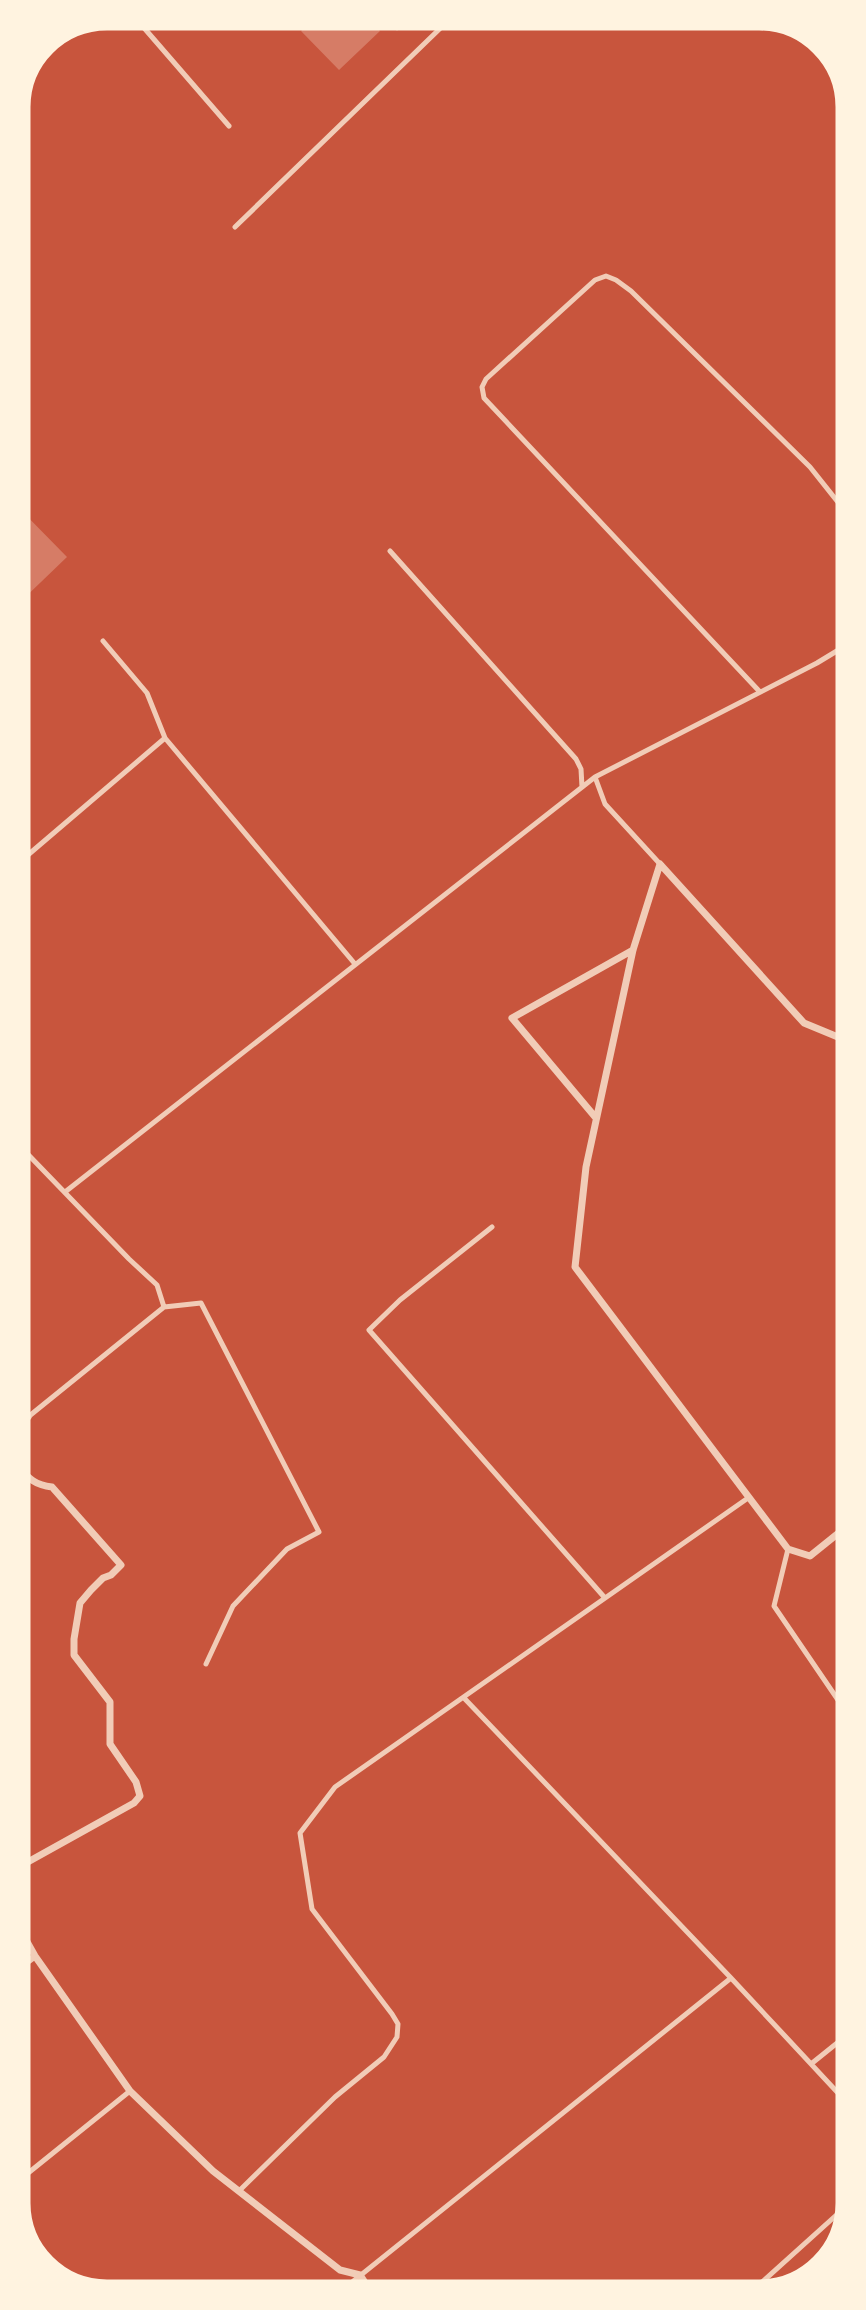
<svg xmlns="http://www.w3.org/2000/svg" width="866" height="2310" font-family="Signika,sans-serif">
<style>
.building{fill:#d67c66}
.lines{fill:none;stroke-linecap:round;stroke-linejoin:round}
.service{stroke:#f1ccb7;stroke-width:5}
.minor{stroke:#f1ccb7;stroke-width:7}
.rim{fill:none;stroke:#fff3e0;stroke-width:9}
</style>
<rect width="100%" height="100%" fill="#c8553d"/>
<!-- building -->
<path class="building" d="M319 14H364L380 31 339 70 301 31Z
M380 14H414L397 31Z
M15 504 67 557 15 607Z"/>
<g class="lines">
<!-- service -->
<path class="service" d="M132 14 229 126
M235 227 455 14
M390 551 576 759 581 769 582 787
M103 641 147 693 165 738
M760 692 484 398 482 387 486 379 595 280 606 276 616 280 631 291 810 467 849 516
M595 777 605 804 660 864
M15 866 165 738 355 964
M16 1142 129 1259 157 1285 164 1307
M65 1192 595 777 817 663 850 643
M492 1227 400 1300 369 1330 605 1598
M28 1417 164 1307 201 1303 319 1532 287 1549 233 1606 206 1664
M788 1549 774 1606 851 1719
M464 1698 731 1978 852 2108
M811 2064 852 2031
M17 2182 130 2091
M239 2191 335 2097 384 2057 397 2037 398 2024 392 2014 312 1909 300 1833 335 1787 748 1498
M750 2293 852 2201
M336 2295 731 1978"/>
<!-- minor -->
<path class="minor" d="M660 864 633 950 586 1167 575 1267 788 1549 810 1556 851 1523
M660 864 804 1023 850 1042
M842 1039 850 1029
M596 1118 512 1018 633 950
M16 1406 28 1417 16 1427
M16 1464C28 1477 33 1485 52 1487L121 1565 111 1575 103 1578 91 1590 80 1603 74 1639V1655L110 1702V1744L136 1782 140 1796 134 1803 17 1868
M17 1924 35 1956 130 2091 213 2171 340 2270 360 2275 373 2295
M17 1969 35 1956"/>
</g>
<!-- crop -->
<path d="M0 0H866V2310H0ZM107 26H759A81 81 0 0 1 840 107V2203A81 81 0 0 1 759 2284H107A81 81 0 0 1 26 2203V107A81 81 0 0 1 107 26Z" fill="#fff3e0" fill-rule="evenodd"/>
<path class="rim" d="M107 26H759A81 81 0 0 1 840 107V2203A81 81 0 0 1 759 2284H107A81 81 0 0 1 26 2203V107A81 81 0 0 1 107 26Z"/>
</svg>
